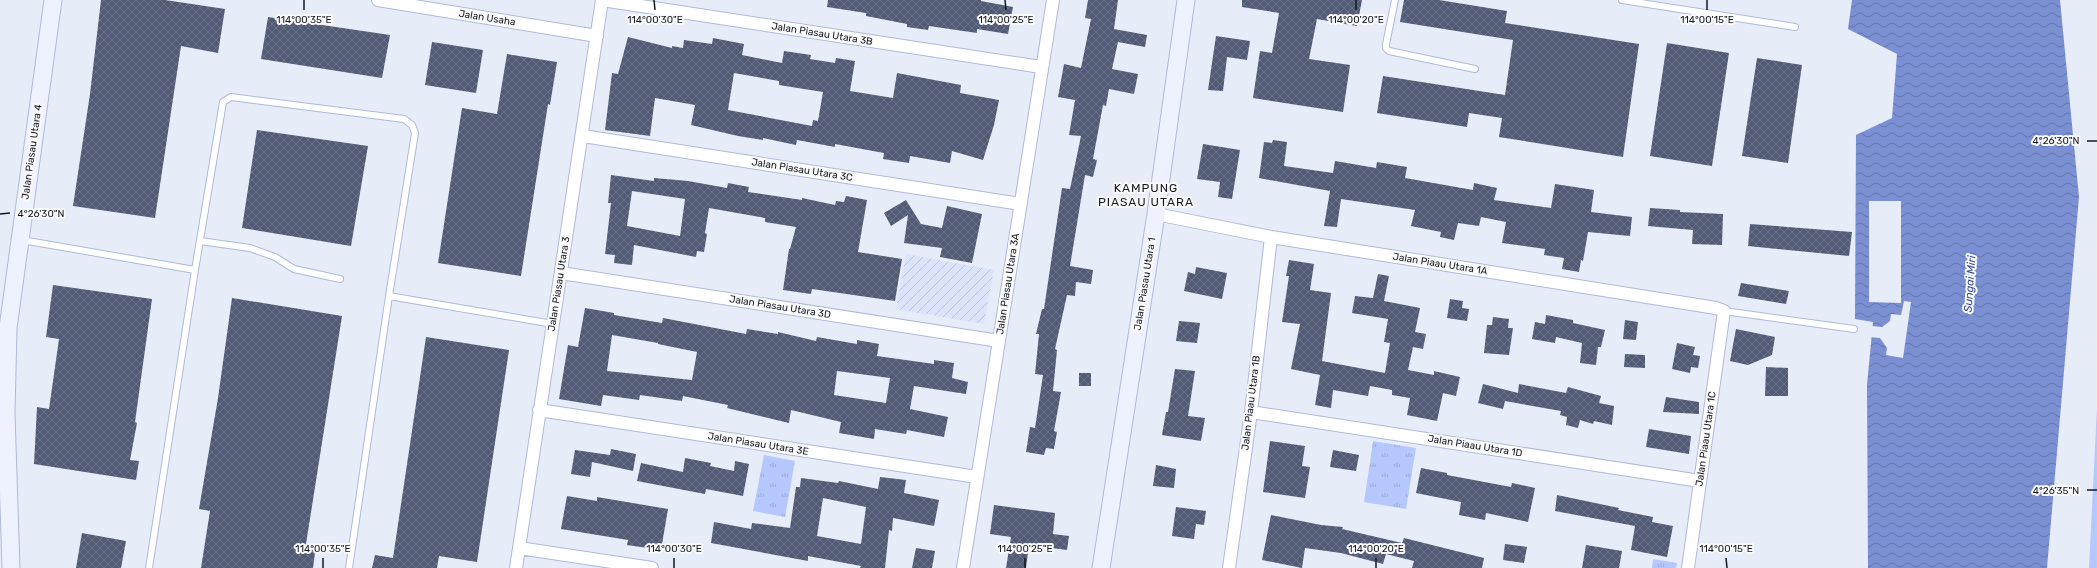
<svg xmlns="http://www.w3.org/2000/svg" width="2097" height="568" font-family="Rubik,sans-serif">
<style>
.industrial{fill:url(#industrial-furrows)}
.grass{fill:url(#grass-tufts)}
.park{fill:#b5c7fc}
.water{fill:url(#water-waves)}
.pier{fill:#e7ecf9}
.building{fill:url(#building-cross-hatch);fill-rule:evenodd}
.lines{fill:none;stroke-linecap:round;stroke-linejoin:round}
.lane-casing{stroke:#afb9d8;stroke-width:8}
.street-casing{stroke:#afb9d8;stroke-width:14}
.secondary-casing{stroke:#afb9d8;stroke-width:19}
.lane{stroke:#fff;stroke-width:6}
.street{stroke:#fff;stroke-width:12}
.secondary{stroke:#eef2fe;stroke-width:17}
.ticks{fill:none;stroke:#141823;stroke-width:1.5}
.labels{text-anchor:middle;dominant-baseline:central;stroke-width:4;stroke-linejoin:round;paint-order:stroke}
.street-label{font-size:10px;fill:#141823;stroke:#f9f9f9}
.water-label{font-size:11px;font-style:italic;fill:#344797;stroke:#f9f9f9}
.quarter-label{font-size:12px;letter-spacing:1px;fill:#141823;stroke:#f9f9f9}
.ticks-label{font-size:10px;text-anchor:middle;fill:#141823;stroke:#f9f9f9;stroke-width:4;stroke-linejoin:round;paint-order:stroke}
</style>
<defs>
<pattern id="industrial-furrows" width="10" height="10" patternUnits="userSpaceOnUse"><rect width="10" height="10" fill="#dce4fc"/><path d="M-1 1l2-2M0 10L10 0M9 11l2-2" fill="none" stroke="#bcc3d8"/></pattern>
<pattern id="grass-tufts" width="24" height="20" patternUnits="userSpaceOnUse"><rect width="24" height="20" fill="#b5c7fc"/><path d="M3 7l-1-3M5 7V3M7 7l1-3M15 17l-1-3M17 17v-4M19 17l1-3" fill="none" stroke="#9baad8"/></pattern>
<pattern id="water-waves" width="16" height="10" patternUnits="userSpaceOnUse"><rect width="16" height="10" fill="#7b90d3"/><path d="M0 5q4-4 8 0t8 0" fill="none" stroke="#6475ab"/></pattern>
<pattern id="building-cross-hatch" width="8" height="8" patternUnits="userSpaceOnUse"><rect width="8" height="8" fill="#525b76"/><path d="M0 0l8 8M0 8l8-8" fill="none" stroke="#6c7388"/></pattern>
</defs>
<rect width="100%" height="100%" fill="#e7ecf9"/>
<!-- industrial -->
<path class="industrial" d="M906 254 994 270 984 324 896 309Z"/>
<!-- grass -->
<path class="grass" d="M1373 441 1416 448 1406 509 1364 502Z
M764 455 795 461 785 517 753 511Z
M1653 559 1677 563 1676 568H1652Z"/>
<!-- park -->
<path class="park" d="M2097 408V568H2089Z"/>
<!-- water -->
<path class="water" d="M1852 0H2060L2079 197 2047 568H1868L1867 385 1873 322 1855 319 1856 135 1892 118 1897 54 1848 29Z"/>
<!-- pier -->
<path class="pier" d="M1869 201H1901V303L1869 302Z
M1904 301 1911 302 1903 358 1886 355 1887 348 1880 338 1870 337 1871 326 1882 327 1890 321 1891 314 1901 315Z"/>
<!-- building -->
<path class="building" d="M101 0H165L225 9 218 53 181 46 155 218 73 206 90 94Z
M828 0H981V1L1013 7 1008 34 977 29V33L929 26 928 30 907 27V24L866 16V13L827 7Z
M1088 0H1118L1114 29 1147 35 1145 47 1118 42 1112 69 1138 74 1134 94 1109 89 1106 106 1103 105 1093 159 1097 160 1093 177 1085 175 1070 266 1093 270 1091 284 1076 282 1075 296 1067 295 1055 349 1057 350 1053 391 1061 392 1054 431 1057 432 1054 449 1046 448 1044 455 1026 452 1030 427 1035 428 1043 375 1035 374 1039 334H1036L1042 309H1044L1062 188 1070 189 1081 136 1069 135 1075 100 1058 97 1064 64 1081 68 1091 19 1085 18Z
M1242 0H1362L1357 26 1317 19 1309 59 1350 65 1343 112 1253 98 1260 51 1272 53 1279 13 1242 7Z
M1404 0H1439L1507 11 1505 23 1639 44 1623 157 1499 137 1502 118 1469 113 1467 127 1377 113 1383 76 1505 95 1513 40 1400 22Z
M268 17 390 35 382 78 261 59Z
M1216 36 1250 41 1247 60 1227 57 1223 91 1208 90Z
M628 37 672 48V46L683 48 684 40 712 44 713 38 744 44 742 55 782 63 784 51 811 55 810 59 835 63 836 58 855 61 850 91 893 98 897 73 961 85 960 93 999 100 994 125 983 160 952 151 950 163 910 156 909 163 883 159 884 153 835 144V147L797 140 796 145 763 138V140L738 136 691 125 695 105 655 98 650 136 605 130 612 73 618 74ZM734 73 779 81V85L823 92 818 121 813 120 812 126 728 110Z
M432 42 483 50 476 93 425 85Z
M1667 43 1729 53 1712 166 1650 156Z
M507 54 557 62 550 105 548 104 521 276 438 263 462 108 497 114Z
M1757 58 1802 65 1788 163 1742 156Z
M257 130 368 146 351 246 242 228Z
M1273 140 1287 142 1284 166 1333 173 1335 161 1376 168 1377 162 1407 167 1405 178 1473 190 1474 183 1497 188 1494 200 1551 208 1555 184 1594 190 1591 212 1632 217 1630 236 1588 232 1583 261 1581 260 1579 272 1562 269 1564 258 1544 255 1545 249 1502 243 1506 222 1481 217 1479 226 1458 223 1454 240 1440 237 1441 232 1411 226 1415 210 1341 199 1337 227 1324 226 1330 191 1259 178 1264 142 1272 143Z
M1203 144 1240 150 1232 199 1218 197 1220 182 1197 179Z
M611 175 654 181V178L688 181 727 188 728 183 749 187 748 192 802 200V198L835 205 836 201 844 202 846 196 867 200 858 252 902 259 895 301 812 289 811 294 783 290 789 249H790L796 227 765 222V218L709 208 705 233 707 234 704 252 697 251 696 257 634 245 632 265 614 263 615 255 605 254 611 203H608ZM632 191 685 199 680 236 627 226Z
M906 200 921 224 942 228 947 206 982 214 972 263 940 257 942 248 904 243 908 215 891 226 884 213Z
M1650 208 1680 210V212L1723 214 1722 245 1692 244 1693 230 1648 226Z
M1750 224 1852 232 1849 256 1748 246Z
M1289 260 1314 264 1310 290 1331 293 1322 361 1385 373 1390 343 1384 342 1388 319 1352 313 1355 296 1373 298 1378 274 1389 276 1384 301 1420 308 1415 332 1426 334 1423 349 1413 347 1408 370 1434 375V371L1460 377 1456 396 1443 393 1437 421 1407 415 1410 398 1392 395V390L1370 386 1368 396 1333 390 1331 408 1315 405 1320 375 1291 369 1300 324 1282 322 1289 276H1286Z
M1196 267 1227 273 1222 299 1184 291 1188 272 1195 274Z
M1741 283 1789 291 1786 304 1738 296Z
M53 285 152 299 135 422 137 423 130 460 139 461 136 480 34 464 37 407 49 409 59 339 46 337Z
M232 298 342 316 306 544 316 545 313 568H201L210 511 199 509 218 398Z
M1450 299 1463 301 1462 308 1469 309 1467 321 1447 318Z
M585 308 614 313V315L662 323 663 318 746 334 747 329 778 334V332L816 341 817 337 857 344V340L879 344 877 356 934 364V360L954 363 952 378 968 382 966 394 914 386 910 409 948 417 944 437 907 430 906 434 875 429 874 439 839 433 841 422 791 410 789 423 727 408 728 405 683 396 682 401 640 395 639 400 603 395 601 406 559 399 568 345 578 347ZM612 335 658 343V344L697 352 692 380 607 371ZM837 371 890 378 886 403 834 395Z
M1546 315 1573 320V323L1605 330 1601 347H1598L1596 365 1580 363 1582 343 1556 337 1555 343 1532 339 1535 322 1545 324Z
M1493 317 1509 319 1508 328H1513L1509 355 1484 353 1487 325H1492Z
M1625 320 1638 322 1636 340 1623 339Z
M1179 321 1200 323 1197 343 1176 341Z
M1736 329 1775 337 1772 355 1748 365 1730 361Z
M426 337 509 350 477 562 439 556 437 568H372L375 555 393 558Z
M1677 343 1695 347 1693 355 1700 356 1698 368 1691 367 1690 373 1672 369Z
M1625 354 1645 355V368L1624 367Z
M1766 367 1788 368V396H1765Z
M1175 369 1195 371 1188 416 1205 418 1201 441 1162 435 1166 412H1168Z
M1079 373H1091V386H1079Z
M1483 384 1518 393 1519 384 1566 393 1568 387 1601 396 1599 403 1614 406 1612 425 1594 421 1593 424 1580 420 1578 428 1566 425 1567 417 1560 415 1561 411 1505 401 1503 409 1478 403Z
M1666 397 1699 402V414L1663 412Z
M1649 429 1691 436 1689 454 1646 447Z
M1270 441 1305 446 1302 466 1310 467 1305 498 1263 492Z
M611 449 636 454 633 471 592 462 590 477 571 474 575 450 610 455Z
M1333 450 1359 455 1356 471 1330 467Z
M685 458 711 463 710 466 734 471 735 461 749 464 743 496 706 489 705 494 637 481 641 463 683 472Z
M1156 465 1176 469 1174 488 1153 486Z
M1421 468 1447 473V475L1511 487 1512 483 1535 488 1528 522 1486 513 1485 520 1459 515 1461 502 1416 493Z
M880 477 906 480 904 493 939 500 934 526 893 518 892 531 889 530 885 568H860L861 566 808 556V561L711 543 714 522 751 529 752 523 790 528 796 487H800L801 478 838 483 839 481 878 489ZM823 498 866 507 861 544 817 536Z
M1557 495 1619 508 1618 510 1653 517 1652 522 1673 526 1667 557 1631 550 1635 526 1555 511Z
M567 496 597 501V497L668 509 661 550 627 545 628 540 561 529Z
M994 505 1055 513 1053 534 1069 536 1067 550 1029 545 1026 568H1006L1011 537 990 534Z
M1176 507 1206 511 1204 525 1196 524 1194 539 1172 536Z
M1271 515 1321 525 1343 527 1342 529 1402 543 1404 538 1484 558 1482 568H1412L1414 561 1386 554 1383 564 1341 553 1305 548 1302 568 1262 560Z
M82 533 126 541 121 568H76Z
M1505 544 1527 547 1524 563 1503 560Z
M1586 545 1622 551 1619 568H1582Z
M916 548 935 551 932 568H912Z"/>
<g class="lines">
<defs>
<path id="lane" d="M1395 0 1386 44V48L1389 51 1475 69
M1622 0 1795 27
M22 240 195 270 223 102 231 97 404 119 412 125 415 133 389 296 553 324
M200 241 250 248 275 257 294 269 340 279
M1724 311 1854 329
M149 568 195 270
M349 568 389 296"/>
<path id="street" d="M378 0 597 36
M602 0 1041 67
M583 136 1020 204
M1156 214 1271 237 1716 308 1724 311 1688 568
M561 273 999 341
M539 410 977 477
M1251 412 1700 481
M519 548 652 568
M516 568 602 0
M963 568 1053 0
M1229 568 1251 412 1271 237"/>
<path id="secondary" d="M11 568 6 414 8 328 53 0
M1101 568 1156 214 1186 0"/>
</defs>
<!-- lane casing -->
<use href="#lane" class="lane-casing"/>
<!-- street casing -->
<use href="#street" class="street-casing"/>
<!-- secondary casing -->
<use href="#secondary" class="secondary-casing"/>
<!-- lane -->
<use href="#lane" class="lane"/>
<!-- street -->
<use href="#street" class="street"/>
<!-- secondary -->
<use href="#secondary" class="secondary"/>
</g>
<!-- ticks -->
<path class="ticks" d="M304 0V10M654 0 655 10M1005 0 1006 10M1356 0V10M1707 0V10M2087 141H2097M0 214 10 213M2087 490H2097M323 558V568M674 558V568M1025 558V568M1376 558V568M1726 558 1727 568"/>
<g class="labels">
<!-- street labels -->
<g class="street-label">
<text transform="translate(487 18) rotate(9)">Jalan Usaha</text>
<text transform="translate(822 34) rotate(9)">Jalan Piasau Utara 3B</text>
<text transform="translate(32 152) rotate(-82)">Jalan Piasau Utara 4</text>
<text transform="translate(802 170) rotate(9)">Jalan Piasau Utara 3C</text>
<text transform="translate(1440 264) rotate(9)">Jalan Piaau Utara 1A</text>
<text transform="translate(559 284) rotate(-81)">Jalan Piasau Utara 3</text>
<text transform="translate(1008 284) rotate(-81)">Jalan Piasau Utara 3A</text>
<text transform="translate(1145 284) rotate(-81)">Jalan Piasau Utara 1</text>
<text transform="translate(780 307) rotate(9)">Jalan Piasau Utara 3D</text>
<text transform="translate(1251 403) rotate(-83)">Jalan Piaau Utara 1B</text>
<text transform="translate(1706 439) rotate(-82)">Jalan Piaau Utara 1C</text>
<text transform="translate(758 444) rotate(9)">Jalan Piasau Utara 3E</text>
<text transform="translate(1475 446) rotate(9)">Jalan Piaau Utara 1D</text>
</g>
<!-- water labels -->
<g class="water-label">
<text transform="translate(1970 284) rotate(-86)">Sungai Miri</text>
</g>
<!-- quarter labels -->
<g class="quarter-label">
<text x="1146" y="188">KAMPUNG<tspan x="1146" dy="14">PIASAU UTARA</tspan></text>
</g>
</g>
<g class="ticks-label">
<text x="304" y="23">114°00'35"E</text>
<text x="655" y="23">114°00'30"E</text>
<text x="1006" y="23">114°00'25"E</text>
<text x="1356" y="23">114°00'20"E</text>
<text x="1707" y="23">114°00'15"E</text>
<text x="2056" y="144">4°26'30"N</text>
<text x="41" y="217">4°26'30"N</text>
<text x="2056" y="494">4°26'35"N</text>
<text x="323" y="552">114°00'35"E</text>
<text x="674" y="552">114°00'30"E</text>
<text x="1025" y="552">114°00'25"E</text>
<text x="1376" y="552">114°00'20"E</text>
<text x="1726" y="552">114°00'15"E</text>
</g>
</svg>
